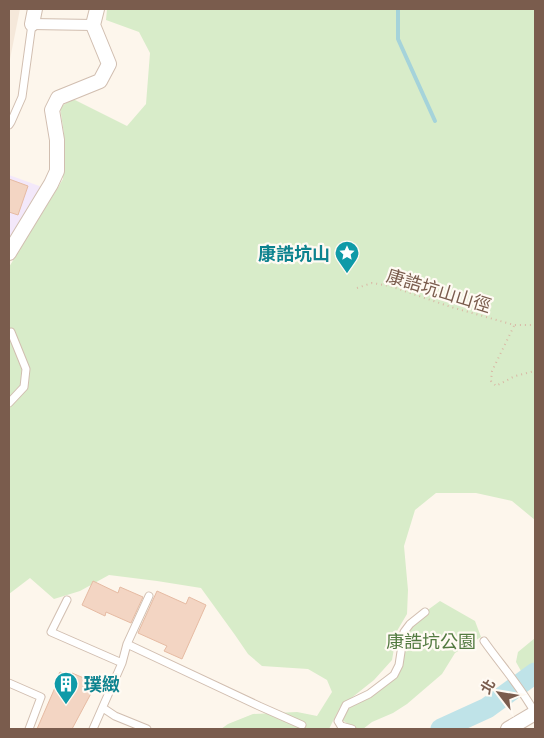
<svg xmlns="http://www.w3.org/2000/svg" width="544" height="738" font-family="Manrope,'Noto Sans TC',sans-serif">
<style>
.residential{fill:#f5e8da}
.education{fill:#f3e8fa}
.green{fill:#d8ecc9}
.lines{fill:none;stroke-linecap:round;stroke-linejoin:round}
.stream{stroke:#a5d3da;stroke-width:4}
.river{stroke:#bfe3e8;stroke-width:21}
.building{fill:#f3d5c3;stroke:#e6bba3}
.service-casing{stroke:#d1beb0;stroke-width:9}
.pedestrian-casing{stroke:#d1beb0;stroke-width:12}
.minor-casing{stroke:#d1beb0;stroke-width:16}
.path{stroke:#d9b8a5;stroke-width:2;stroke-dasharray:1 4;stroke-linecap:butt}
.service{stroke:#fff;stroke-width:7}
.pedestrian{stroke:#fff;stroke-width:10}
.minor{stroke:#fff;stroke-width:14}
.labels{text-anchor:middle;dominant-baseline:central;stroke-width:4.5;stroke-linejoin:round;paint-order:stroke}
.culture-label{font-size:18px;font-weight:bold;fill:#0d838f;stroke:#fffaf3;text-anchor:end}
.street-label{font-size:18px;fill:#7a5c4d;stroke:#fffaf3}
.park-label{font-size:18px;fill:#537a41;stroke:#fffaf3}
</style>
<rect width="100%" height="100%" fill="#fdf6ec"/>
<!-- residential -->
<path class="residential" d="M9 9H20L9 64Z"/>
<!-- education -->
<path class="education" d="M9 175 42 187 9 242Z"/>
<!-- green -->
<path class="green" d="M107 9H535V520L512 501 476 493H436L415 510 404 546 408 590 407 614 397 631 392 660 374 680 340 707 329 729H221L228 724 253 714 297 712 317 716 332 692 327 680 308 669 262 666 248 654 235 635 201 588 157 581 109 575 80 591 54 599 30 578 9 594V267L63 179 64 134 60 107 73 99 127 126 146 104 150 53 139 32 106 20Z
M440 601 475 621 481 637 455 653 442 674 407 704 393 713 372 722 363 729H356L342 720 349 706 399 672 404 632 425 612Z
M535 638V664L521 671 516 662 518 652Z"/>
<g class="lines">
<!-- stream -->
<path class="stream" d="M398 9V39L435 121"/>
<!-- river -->
<path class="river" d="M441 729 487 708 535 673"/>
</g>
<!-- building -->
<path class="building" d="M9 179 28 186 18 215 9 212Z
M93 581 118 593 120 587 143 597 131 623 106 612 105 616 82 605Z
M157 591 186 604 189 597 206 605 182 659 164 651 167 646 138 633Z
M60 672 70 676 72 673 86 679 85 682 95 686 72 729H37L57 683 55 682Z"/>
<g class="lines">
<defs>
<path id="service" d="M9 125 11 122 22 97 32 24
M9 403 24 387 26 369 11 332
M67 600 51 632 122 663
M484 641C501 665 521 687 535 713
M127 644 259 706 302 725
M9 683 41 697 29 729
M103 708 115 716 147 729
M93 729 122 663 127 644 149 596
M352 729 341 726 338 721 346 705 369 694 394 675 399 665 404 632 410 624 425 612"/>
<path id="pedestrian" d="M32 24 93 25"/>
<path id="minor" d="M32 24 35 9
M9 253 51 184 57 171V140L52 110 58 98 100 81 109 64 93 25 97 9
M508 729 535 713"/>
</defs>
<!-- service casing -->
<use href="#service" class="service-casing"/>
<!-- pedestrian casing -->
<use href="#pedestrian" class="pedestrian-casing"/>
<!-- minor casing -->
<use href="#minor" class="minor-casing"/>
<!-- path -->
<path class="path" d="M357 288 372 283 390 286 451 307 514 325H531L535 327
M514 326 492 371 491 381 496 386 515 376 535 371"/>
<!-- service -->
<use href="#service" class="service"/>
<!-- pedestrian -->
<use href="#pedestrian" class="pedestrian"/>
<!-- minor -->
<use href="#minor" class="minor"/>
</g>
<!-- icons -->
<defs>
<symbol id="sight-pin" viewBox="-11 -11 22 30"><path d="M0 17L-7.5 6A9.5 9.5 0 1 1 7.5 6Z" fill="#0f9aa8" stroke="#fffaf3"/><path d="M0-6L1.8-2.2L6-1.7L2.9 1.2L3.7 5.4L0 3.3L-3.7 5.4L-2.9 1.2L-6-1.7L-1.8-2.2Z" fill="#fff"/></symbol>
<symbol id="building-pin" viewBox="-11 -11 22 30"><path d="M0 17L-7.5 6A9.5 9.5 0 1 1 7.5 6Z" fill="#0f9aa8" stroke="#fffaf3"/><path d="M-4-6H4V6H1V3H-1V6H-4ZM-2.5-4.3h1.7v1.8h-1.7ZM.8-4.3h1.7v1.8H.8ZM-2.5-1h1.7V.8h-1.7ZM.8-1h1.7V.8H.8Z" fill="#fff"/></symbol>
</defs>
<g fill-rule="evenodd">
<use href="#sight-pin" x="333" y="239" width="28" height="38"/>
<use href="#building-pin" x="52" y="670" width="28" height="38"/>
</g>
<g class="labels">
<!-- culture labels -->
<g class="culture-label">
<text x="330" y="253">康誥坑山</text>
<text x="84" y="684" text-anchor="start">璞緻</text>
</g>
<!-- street labels -->
<g class="street-label">
<text transform="translate(439 290) rotate(17)">康誥坑山山徑</text>
</g>
<!-- park labels -->
<g class="park-label">
<text x="431" y="641">康誥坑公園</text>
</g>
</g>
<!-- border -->
<rect width="544" height="738" fill="none" stroke="#7a5c4d" stroke-width="20"/>
<!-- north arrow -->
<g transform="translate(499 693) rotate(301)" stroke="#fffaf3" stroke-width="4" paint-order="stroke">
<path d="M0-4L9 19L0 12L-9 19Z" fill="#7a5c4d"/>
<text y="-8" font-size="14" font-weight="bold" text-anchor="middle" fill="#7a5c4d">北</text>
</g>
</svg>
